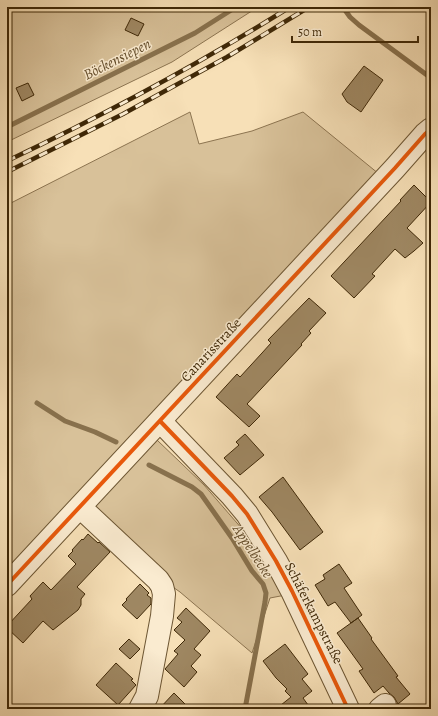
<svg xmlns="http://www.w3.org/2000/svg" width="438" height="716" font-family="Alegreya,serif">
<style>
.green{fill:#d8c199;stroke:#8c7450}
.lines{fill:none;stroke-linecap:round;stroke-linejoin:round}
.stream{stroke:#88714d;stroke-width:5}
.building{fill:#9f8863;stroke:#3f2807}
.minor-casing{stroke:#6d5633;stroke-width:24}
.minor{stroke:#faebd0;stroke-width:22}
.rail-casing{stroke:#3f2807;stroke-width:4.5}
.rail{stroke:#faebd0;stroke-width:3;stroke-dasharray:9;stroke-linecap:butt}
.cycleway-casing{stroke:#faebd0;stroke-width:6}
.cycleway{stroke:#e8590c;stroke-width:4}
.labels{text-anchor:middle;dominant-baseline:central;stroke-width:3;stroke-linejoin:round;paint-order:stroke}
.street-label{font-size:14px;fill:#3f2807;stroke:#faebd0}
.water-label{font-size:15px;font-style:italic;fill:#634c2a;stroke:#faebd0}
</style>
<rect width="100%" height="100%" fill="#f7e0b7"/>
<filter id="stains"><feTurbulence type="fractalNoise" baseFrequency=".005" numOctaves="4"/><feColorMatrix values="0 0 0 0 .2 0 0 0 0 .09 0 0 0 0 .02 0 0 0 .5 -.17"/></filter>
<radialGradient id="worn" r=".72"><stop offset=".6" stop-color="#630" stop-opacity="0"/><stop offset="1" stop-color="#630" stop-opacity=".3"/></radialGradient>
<!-- green -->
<path class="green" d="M7 7H258L172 62 7 142Z
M190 112 199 144 252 131 303 112 379 174 7 578V205Z
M157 440 204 485 250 538 291 594 270 598 252 653 180 592 160 578 85 510Z"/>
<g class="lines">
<!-- stream -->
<path class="stream" d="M345 10 350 17 359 25 431 78
M7 127 195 33 236 7
M37 403 65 421 95 432 116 442
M149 465 192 487 201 494 232 538 252 571 263 584 266 593 265 602 245 709"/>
</g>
<!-- building -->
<path class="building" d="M131 18 144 24 138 36 125 30Z
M364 66 383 80 361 112 347 102 342 94Z
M28 83 34 95 22 101 16 88Z
M414 185 431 202 407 228 423 243 414 251 405 258 395 249 372 274 375 276 354 298 331 276 401 201 400 200Z
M309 298 326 313 309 331 311 333 301 344 302 345 247 404 260 416 249 427 216 397 237 374 240 377 262 353 271 343 268 340Z
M245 434 264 455 240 475 224 458 239 445 236 442Z
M283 477 323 532 300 550 272 512 259 497Z
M88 534 98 543 99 542 110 552 77 587 85 594 81 599V605L78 610 53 630 43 621 23 643 7 628V626L32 599 30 596 43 582 51 590 76 564 68 556 73 551 72 550 82 539 83 540Z
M339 564 352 583 344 588 362 615 351 623 335 602 328 606 315 585 325 579 323 575Z
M140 584 149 593 147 595 151 598V604L137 619 122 605 127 600 126 599Z
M186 608 210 631 194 649 201 655 191 666 197 672 184 687 165 669 178 654 174 651 185 640 174 630 182 622 177 618Z
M358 618 372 638 371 639 398 676 396 677 410 694 398 704 394 697 389 693 383 686 374 693 359 671 363 669 337 633Z
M129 639 140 649 130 659 119 649Z
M285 644 308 674 302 679 312 691 303 698 311 709H276L291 697 285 691 287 689 276 678 263 661Z
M116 663 133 679 131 680 136 685 118 705 96 685Z
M174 693 190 709H159Z"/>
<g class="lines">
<defs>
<path id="minor" d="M160 421 232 496 247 514 276 561 292 591 348 709
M80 507 158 580 162 586 164 594 162 616 147 696 140 709
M7 585 395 168 425 134 431 129
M380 709 385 705"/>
</defs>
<!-- minor casing -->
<use href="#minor" class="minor-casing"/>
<!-- minor -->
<use href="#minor" class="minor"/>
<defs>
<path id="rail" d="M7 161C104 115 199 64 290 7
M7 172 123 114 227 57 309 7"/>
</defs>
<!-- rail casing -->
<use href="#rail" class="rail-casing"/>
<!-- rail -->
<use href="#rail" class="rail"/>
<defs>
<path id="cycleway" d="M160 421 232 496 247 514 276 561 292 591 348 709
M7 585 395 168 425 134 431 129"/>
</defs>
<!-- cycleway casing -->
<use href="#cycleway" class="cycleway-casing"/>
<!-- cycleway -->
<use href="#cycleway" class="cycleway"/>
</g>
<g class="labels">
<!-- street labels -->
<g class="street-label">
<text transform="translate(211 350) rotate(-47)">Canarisstraße</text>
<text transform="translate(314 613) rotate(63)">Schäferkampstraße</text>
</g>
<!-- water labels -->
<g class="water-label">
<text transform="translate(117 59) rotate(-27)">Böckensiepen</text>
<text transform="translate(253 551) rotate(57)">Appelbecke</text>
</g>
</g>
<!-- margin -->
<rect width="438" height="716" fill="none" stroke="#f7e0b7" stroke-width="24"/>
<rect x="8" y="8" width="422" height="700" fill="none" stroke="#3f2807" stroke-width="2"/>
<rect x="12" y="12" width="414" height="692" fill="none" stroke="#3f2807"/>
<!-- scale -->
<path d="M292 36v6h126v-6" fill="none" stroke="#3f2807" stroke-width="2"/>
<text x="298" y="36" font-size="12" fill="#3f2807" stroke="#faebd0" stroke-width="3" paint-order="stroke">50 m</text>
<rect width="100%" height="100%" filter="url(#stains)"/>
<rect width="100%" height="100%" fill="url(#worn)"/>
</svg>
